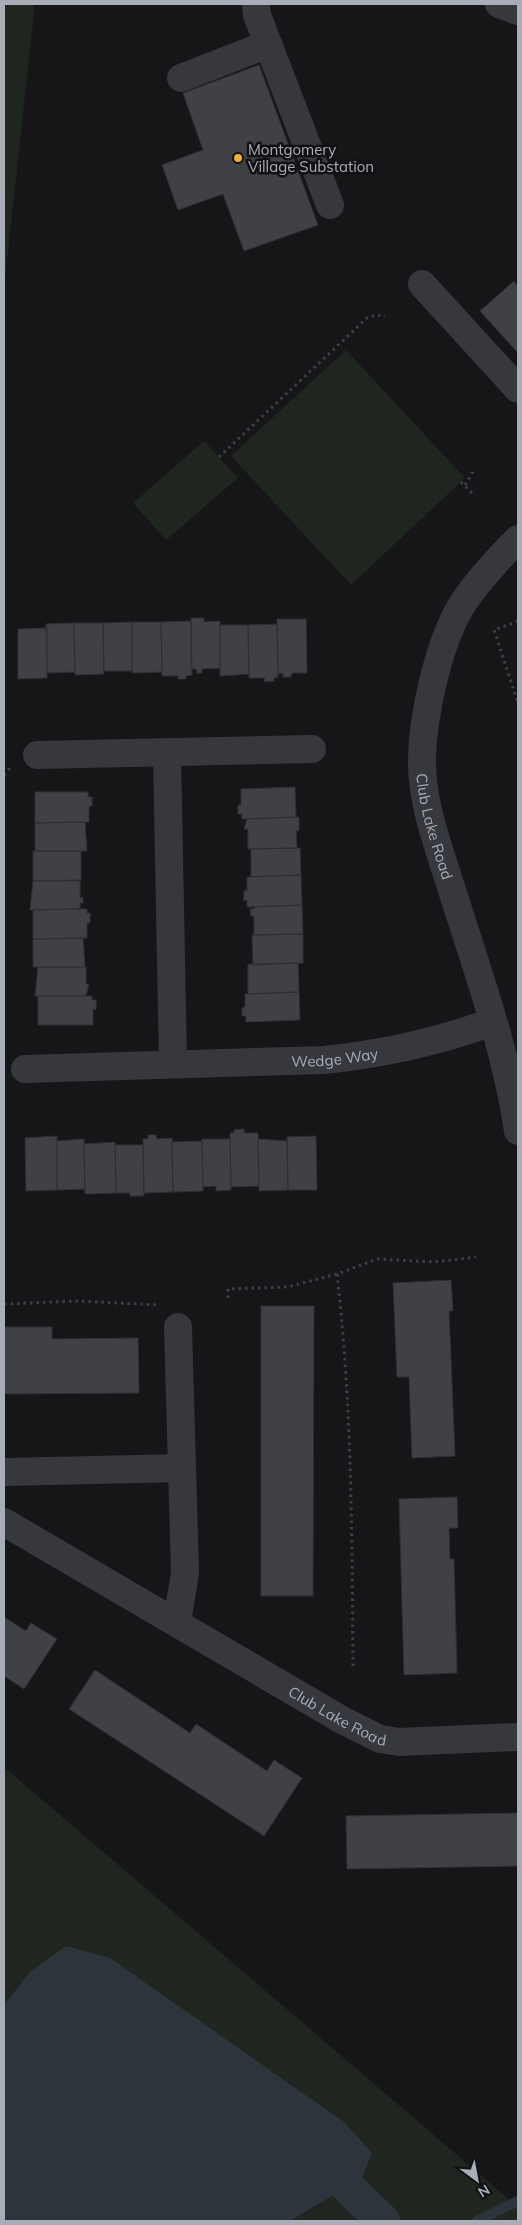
<svg xmlns="http://www.w3.org/2000/svg" width="522" height="2225" font-family="Mulish,sans-serif">
<style>
.green{fill:#1e261f}
.water{fill:#2c353c}
.lines{fill:none;stroke-linecap:round;stroke-linejoin:round}
.stream{stroke:#2c353c;stroke-width:10}
.canal{stroke:#2c353c;stroke-width:34}
.building{fill:#404145;stroke:#303034}
.path{stroke:#3d3f44;stroke-width:3;stroke-dasharray:2.5 4;stroke-linecap:butt}
.minor{stroke:#37383d;stroke-width:28}
.poi-dot{fill:#f2b134;stroke:#111113;stroke-width:2}
.labels{text-anchor:middle;dominant-baseline:central;stroke-width:5;stroke-linejoin:round;paint-order:stroke}
.poi-label{font-size:15px;fill:#a8adb8;stroke:#111113;text-anchor:start}
.street-label{font-size:15px;fill:#a8adb8;stroke:#111113}
</style>
<rect width="100%" height="100%" fill="#161618"/>
<!-- green -->
<path class="green" d="M4 4H35L4 288Z
M346 350 465 478 351 585 231 456Z
M204 441 238 478 166 540 133 503Z
M4 1767 518 2207V2221H4Z"/>
<!-- water -->
<path class="water" d="M66 1946 110 1958 344 2122 372 2153 362 2178 290 2221H4V2005L30 1972Z"/>
<g class="lines">
<!-- stream -->
<path class="stream" d="M477 2221 518 2201"/>
<!-- canal -->
<path class="canal" d="M348 2187 383 2221"/>
</g>
<!-- building -->
<path class="building" d="M259 65 318 225 244 251 223 194 178 210 162 165 203 150 183 93Z
M514 281 518 287V353L480 311Z
M191 618H204V622L220 621V668L202 669V673H197L196 669H191Z
M277 619H306L307 673H292L291 677H283V673L278 674Z
M191 621 192 675 186 676V679H178V676H162L161 622Z
M132 622V671H104L103 623Z
M132 622H161L162 672 132 673Z
M74 623 75 672 47 673 46 624Z
M74 623H103L104 674 75 675Z
M277 624 278 677 274 678V681L264 682 265 678H249L248 625Z
M220 625H248L249 674 220 676Z
M47 628V678L18 679V629Z
M295 787 296 817 242 819V814H238V805H241V789Z
M35 792H88V797H92V806H89V822L35 823Z
M299 817V831H296L297 848 248 849V829H244L247 819Z
M85 822 87 851H35V823Z
M300 848 301 875 251 877V849Z
M33 851H81V880L33 881Z
M301 875 302 905 247 907V900L244 901V891H247V877Z
M33 881H80V898L83 897V903H80V909L30 910Z
M302 905 303 934 254 935V916H251L250 909H254V907Z
M80 909H87V913H90V923H87V938L33 939V910Z
M303 934V963L253 965 252 935Z
M83 938 85 967H33V939Z
M298 963 299 992 248 994V964Z
M38 967H86V984H89L86 996H35Z
M299 992 300 1020 246 1022V1016H242V1008L245 1007V994Z
M38 996H92V1000H96V1010L93 1009V1025H38Z
M244 1129V1133H258L259 1186 231 1187 230 1133H234V1130Z
M148 1135H156L157 1139 172 1138 173 1192 144 1193 143 1139H148Z
M57 1136V1190L26 1191 25 1138Z
M316 1136 317 1190H288L287 1137Z
M84 1139 85 1189 57 1190V1141Z
M202 1139H230L231 1190 216 1191V1186L203 1187Z
M258 1139 287 1141 288 1190 259 1191Z
M202 1141 203 1191 173 1192 172 1142Z
M115 1142 116 1193 85 1194 84 1144Z
M115 1145H143L144 1196H130V1193H116Z
M451 1280 453 1311H449L455 1456 412 1458 409 1377H397L393 1283Z
M261 1306H314L313 1596H261Z
M4 1327H52V1339L138 1338 139 1393 4 1394Z
M457 1497 458 1528H449L450 1559H454L457 1673 404 1675 399 1499Z
M4 1617 26 1631 31 1623 57 1639 24 1689 4 1676Z
M95 1670 190 1733 196 1724 267 1771 274 1760 302 1778 264 1836 69 1709Z
M518 1813V1866L347 1869 346 1816Z"/>
<g class="lines">
<!-- path -->
<path class="path" d="M219 457 367 318 375 315 385 316
M461 482 475 496
M465 485 474 470
M518 621 494 630 518 703
M4 775 10 768
M337 1274C352 1404 352 1536 353 1667
M228 1298V1289L287 1287 337 1274 377 1259 434 1262 476 1257
M4 1304 79 1301 159 1305"/>
<!-- minor -->
<g class="minor">
<path d="M256 4 257 15 330 205"/>
<path d="M499 4 518 11"/>
<path d="M181 78 268 44"/>
<path d="M422 284 518 389"/>
<path id="s1" d="M518 539C498 559 475 583 460 608 438 646 423 715 422 758 421 802 438 845 451 887 476 967 506 1048 518 1131"/>
<path d="M167 753 173 1064"/>
<path d="M37 755 312 749"/>
<path id="s2" d="M25 1069 324 1060C382 1054 437 1042 492 1022"/>
<path d="M4 1472 182 1468"/>
<path id="s3" d="M4 1522 342 1720 380 1739 399 1742 518 1737"/>
<path d="M177 1622 185 1573 178 1327"/>
</g>
</g>
<!-- markers -->
<circle class="poi-dot" cx="238" cy="158" r="5"/>
<g class="labels">
<!-- poi labels -->
<g class="poi-label">
<text x="248" y="149">Montgomery<tspan x="248" dy="17">Village Substation</tspan></text>
</g>
<!-- street labels -->
<g class="street-label">
<text stroke="none"><textPath href="#s1" startOffset="316">Club Lake Road</textPath></text>
<text stroke="none"><textPath href="#s2" startOffset="310">Wedge Way</textPath></text>
<text stroke="none"><textPath href="#s3" startOffset="386">Club Lake Road</textPath></text>
</g>
</g>
<!-- border -->
<rect width="522" height="2225" fill="none" stroke="#a8adb8" stroke-width="10"/>
<!-- north arrow -->
<g transform="translate(477 2180) rotate(148)" stroke="#111113" stroke-width="4" paint-order="stroke">
<path d="M0-4L9 19L0 12L-9 19Z" fill="#a8adb8"/>
<text y="-8" font-size="14" font-weight="bold" text-anchor="middle" fill="#a8adb8">N</text>
</g>
</svg>
